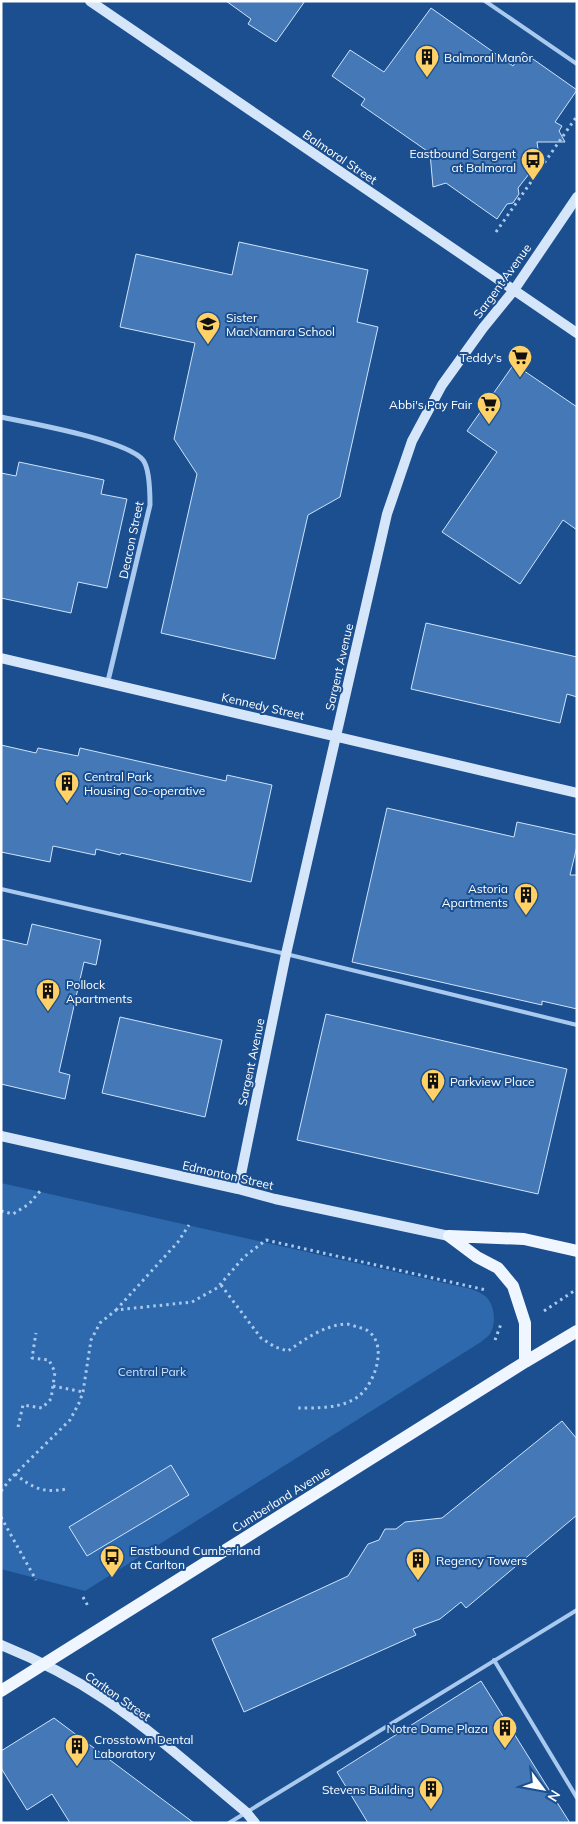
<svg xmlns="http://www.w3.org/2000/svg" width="578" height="1824" font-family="Mulish,sans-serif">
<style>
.green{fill:#2e69ad}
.building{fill:#4478b7;stroke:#cfe3fa}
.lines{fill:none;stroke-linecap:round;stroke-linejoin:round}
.path{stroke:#a9c9ee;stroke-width:3;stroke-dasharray:2.5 4;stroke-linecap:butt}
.lane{stroke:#a9c9ee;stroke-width:4}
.street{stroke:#a9c9ee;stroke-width:5}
.secondary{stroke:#d6e6fa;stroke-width:10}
.primary{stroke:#f0f6ff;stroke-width:12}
.labels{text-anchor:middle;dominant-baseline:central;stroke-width:4;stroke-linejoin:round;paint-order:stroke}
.poi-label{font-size:12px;fill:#fff;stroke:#1b4f8f;text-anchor:start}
.street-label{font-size:12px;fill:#fff;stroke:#1b4f8f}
.park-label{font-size:12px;fill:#cfe3fa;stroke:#1b4f8f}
</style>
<rect width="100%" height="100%" fill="#1b4f8f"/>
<!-- green -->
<path class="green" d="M1 1183 471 1289C477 1291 484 1294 488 1299 495 1308 496 1324 490 1334 488 1337 484 1339 481 1342L85 1591 1 1569Z"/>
<!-- building -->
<path class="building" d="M226 1H305L276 42 248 24 251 19Z
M431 8 513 66 523 52 577 90 555 122 562 126 559 131 565 142H537L541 170 529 174 518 188 519 194 513 203 507 204 497 219 446 183 433 187 430 153 361 105 365 99 332 76 350 50 384 72Z
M239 242 368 270 357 322 378 327 340 497 308 515 275 659 161 633 197 474 174 439 195 343 120 327 136 254 232 275Z
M514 364 577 407V530L563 520 520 584 442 532 497 452 467 431Z
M19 462 104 480 101 494 127 499 107 588 78 582 71 613 1 598V473L16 476Z
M426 623 577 657V697L567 694 560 723 411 689Z
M1 745 36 753 38 748 78 756 80 748 226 781 227 775 272 785 251 882 121 853 120 855 96 849 95 855 53 846 50 862 1 852Z
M387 808 514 837 517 822 577 835V846L570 875H577V1009L542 1001V1005L352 962Z
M32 924 101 940 96 965 84 962 59 1072 70 1075 65 1099 1 1084V939L27 945Z
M326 1014 567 1069 538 1194 297 1140Z
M120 1017 222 1040 205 1117 102 1093Z
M562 1421 577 1439V1515L466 1608 461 1602 440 1619 413 1629 416 1635 244 1712 212 1639 348 1576 368 1544 379 1540 385 1529H396L405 1522 442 1518Z
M171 1465 189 1495 87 1556 69 1527Z
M481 1681 570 1823H368L337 1772Z
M54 1718 194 1823H70L52 1794 27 1810 1 1768V1751Z"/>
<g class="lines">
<!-- path -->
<path class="path" d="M496 232 577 116
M1 1211 13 1214 29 1204 41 1190
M221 1285 261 1338 275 1347 288 1351C305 1339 325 1325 346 1324 350 1324 354 1326 357 1327 361 1328 366 1329 368 1331 388 1345 375 1382 360 1395 344 1409 316 1408 297 1408
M116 1310 178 1242 189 1225
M544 1311 577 1289
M495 1340 501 1324
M53 1386 83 1392
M18 1427 23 1405 42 1408 51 1399 55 1372 49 1360 32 1358 36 1333
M15 1474C34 1489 43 1493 67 1489
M1 1491 12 1477 70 1420 79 1403 83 1392 91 1340 100 1323 116 1310 192 1302 217 1288 244 1257 266 1240 486 1290
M1 1517 36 1580
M83 1597 88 1606"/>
<!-- lane -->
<path class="lane" d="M485 1 577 64
M1 889 286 954 577 1025
M494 1660 577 1798
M229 1823 577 1610"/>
<!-- street -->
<path class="street" d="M1 417C29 423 127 440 143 460 150 469 150 494 150 505L108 681"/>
<!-- secondary -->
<path class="secondary" d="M90 1 577 333
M1 658 577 793
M1 1136 238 1189 275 1199 449 1236
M238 1189 286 954 387 514 412 441 442 385 483 328 514 290 577 197
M1 1645C38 1660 73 1678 106 1700 155 1733 200 1774 246 1812L255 1823"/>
<!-- primary -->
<path class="primary" d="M449 1236 477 1257 498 1268 513 1286 525 1323V1362
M449 1236 524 1239 577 1251
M1 1691 525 1362 577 1331"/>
</g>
<!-- icons -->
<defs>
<symbol id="building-pin" viewBox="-11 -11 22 30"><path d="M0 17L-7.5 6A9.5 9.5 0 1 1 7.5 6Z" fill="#ffd166" stroke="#1b4f8f"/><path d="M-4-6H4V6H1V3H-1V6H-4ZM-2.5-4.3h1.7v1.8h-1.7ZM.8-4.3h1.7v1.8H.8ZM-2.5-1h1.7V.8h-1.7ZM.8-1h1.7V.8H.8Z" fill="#111"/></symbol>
<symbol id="bus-pin" viewBox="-11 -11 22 30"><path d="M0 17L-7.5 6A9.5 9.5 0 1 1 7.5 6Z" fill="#ffd166" stroke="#1b4f8f"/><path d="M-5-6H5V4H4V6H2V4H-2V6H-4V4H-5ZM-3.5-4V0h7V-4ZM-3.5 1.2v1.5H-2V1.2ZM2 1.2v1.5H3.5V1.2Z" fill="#111"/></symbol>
<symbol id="school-pin" viewBox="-11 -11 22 30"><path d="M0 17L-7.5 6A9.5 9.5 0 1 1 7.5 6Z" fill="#ffd166" stroke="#1b4f8f"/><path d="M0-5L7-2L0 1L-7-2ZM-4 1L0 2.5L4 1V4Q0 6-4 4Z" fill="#111"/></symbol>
<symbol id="supermarket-pin" viewBox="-11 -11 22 30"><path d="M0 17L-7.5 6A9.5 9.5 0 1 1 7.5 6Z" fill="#ffd166" stroke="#1b4f8f"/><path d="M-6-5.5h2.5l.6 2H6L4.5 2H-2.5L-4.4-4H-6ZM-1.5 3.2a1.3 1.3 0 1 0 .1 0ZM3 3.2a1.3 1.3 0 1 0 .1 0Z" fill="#111"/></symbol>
</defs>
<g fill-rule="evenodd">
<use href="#building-pin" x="413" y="43" width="28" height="38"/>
<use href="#bus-pin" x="519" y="146" width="28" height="38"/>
<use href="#school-pin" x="194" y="310" width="28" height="38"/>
<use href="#supermarket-pin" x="506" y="343" width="28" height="38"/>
<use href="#supermarket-pin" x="475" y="390" width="28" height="38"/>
<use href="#building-pin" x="53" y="769" width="28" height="38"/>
<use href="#building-pin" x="512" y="881" width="28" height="38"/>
<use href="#building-pin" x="34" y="977" width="28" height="38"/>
<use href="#building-pin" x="419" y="1067" width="28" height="38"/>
<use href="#bus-pin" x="98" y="1543" width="28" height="38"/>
<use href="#building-pin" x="404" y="1546" width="28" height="38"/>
<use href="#building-pin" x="491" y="1714" width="28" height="38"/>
<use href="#building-pin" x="63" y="1732" width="28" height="38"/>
<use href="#building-pin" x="417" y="1775" width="28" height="38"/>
</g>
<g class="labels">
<!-- poi labels -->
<g class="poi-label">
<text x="444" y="57">Balmoral Manor</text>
<text x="516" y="153" text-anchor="end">Eastbound Sargent<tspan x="516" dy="14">at Balmoral</tspan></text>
<text x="226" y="317">Sister<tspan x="226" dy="14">MacNamara School</tspan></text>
<text x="502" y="357" text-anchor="end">Teddy's</text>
<text x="472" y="404" text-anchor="end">Abbi's Pay Fair</text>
<text x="84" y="776">Central Park<tspan x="84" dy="14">Housing Co-operative</tspan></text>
<text x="508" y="888" text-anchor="end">Astoria<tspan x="508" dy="14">Apartments</tspan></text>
<text x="66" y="984">Pollock<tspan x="66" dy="14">Apartments</tspan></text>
<text x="450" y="1081">Parkview Place</text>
<text x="130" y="1550">Eastbound Cumberland<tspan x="130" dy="14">at Carlton</tspan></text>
<text x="436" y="1560">Regency Towers</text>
<text x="488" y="1728" text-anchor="end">Notre Dame Plaza</text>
<text x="94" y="1739">Crosstown Dental<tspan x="94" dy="14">Laboratory</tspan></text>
<text x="414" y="1789" text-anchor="end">Stevens Building</text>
</g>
<!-- street labels -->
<g class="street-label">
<text transform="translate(340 157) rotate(34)">Balmoral Street</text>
<text transform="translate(502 281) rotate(-54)">Sargent Avenue</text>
<text transform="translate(131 540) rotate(-78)">Deacon Street</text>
<text transform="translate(339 667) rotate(-77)">Sargent Avenue</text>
<text transform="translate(263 706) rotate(13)">Kennedy Street</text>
<text transform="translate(251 1062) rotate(-78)">Sargent Avenue</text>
<text transform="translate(228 1175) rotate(13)">Edmonton Street</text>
<text transform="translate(281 1499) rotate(-32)">Cumberland Avenue</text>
<text transform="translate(118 1696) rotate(35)">Carlton Street</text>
</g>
<!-- park labels -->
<g class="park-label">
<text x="152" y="1371">Central Park</text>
</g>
</g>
<!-- border -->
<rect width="578" height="1824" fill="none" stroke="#ffffff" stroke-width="5"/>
<!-- north arrow -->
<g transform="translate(543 1789) rotate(122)" stroke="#1b4f8f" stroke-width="4" paint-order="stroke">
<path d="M0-4L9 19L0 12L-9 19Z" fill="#ffffff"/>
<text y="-8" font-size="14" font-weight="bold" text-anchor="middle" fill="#ffffff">N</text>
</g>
</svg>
